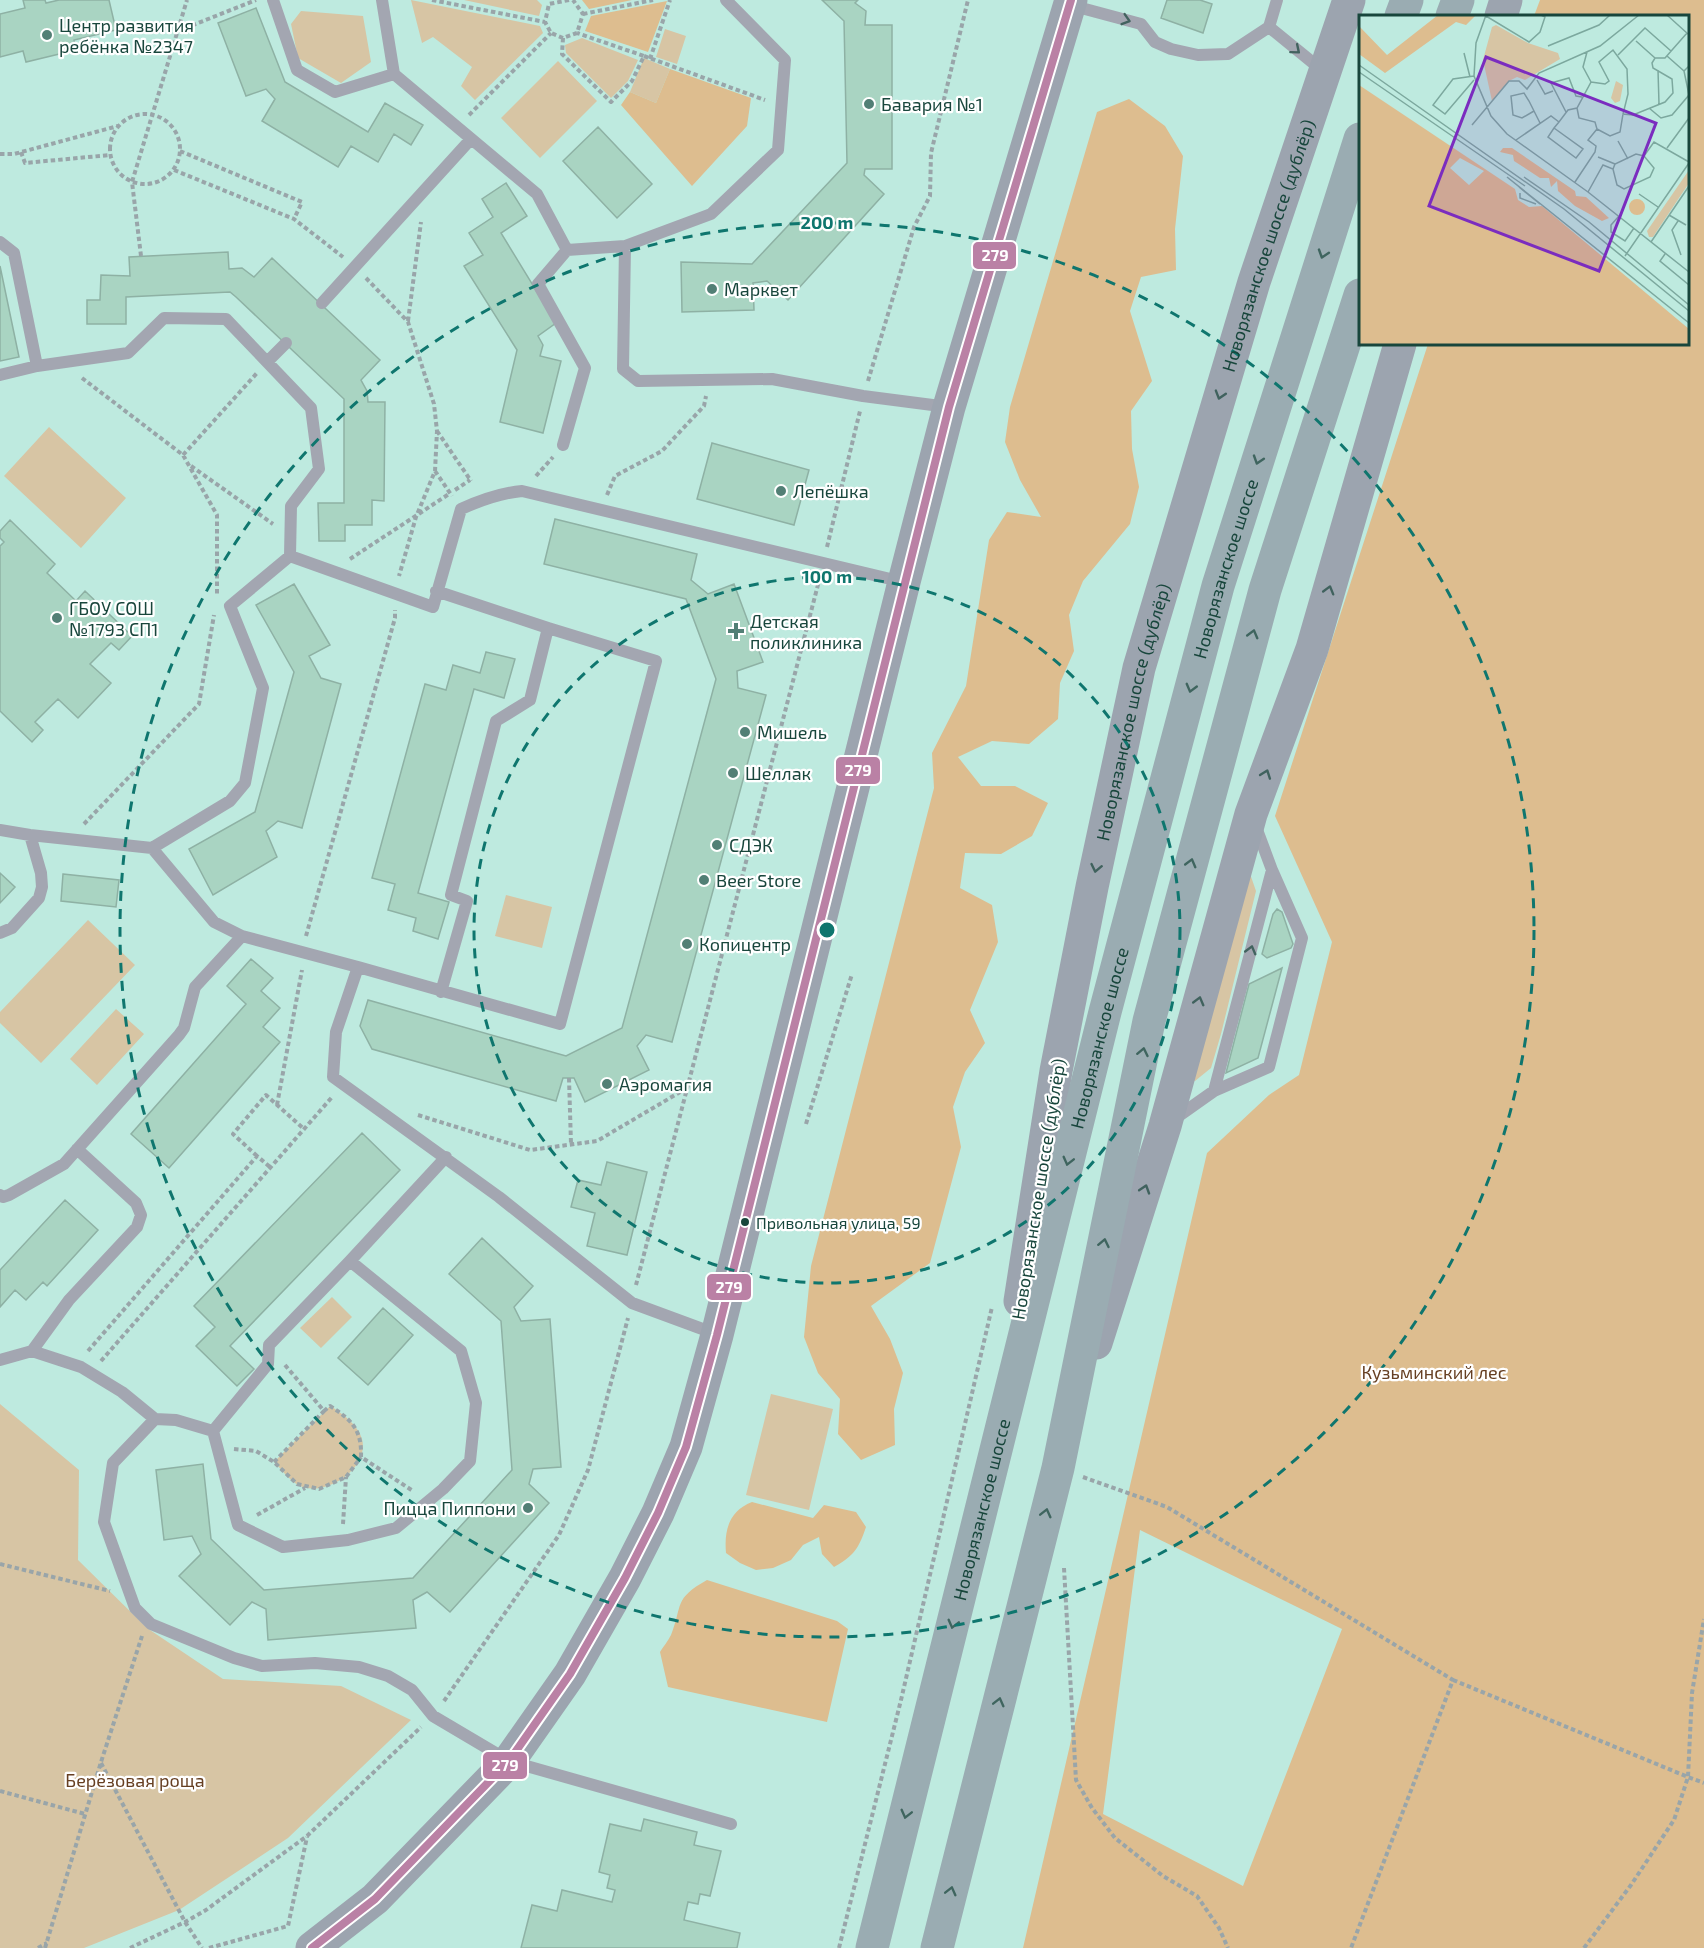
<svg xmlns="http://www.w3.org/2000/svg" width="1704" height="1948" font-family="'Exo 2',sans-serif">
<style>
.green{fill:#d7c5a4}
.forest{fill:#ddbd8f;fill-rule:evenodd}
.building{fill:#a9d4c2;stroke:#8eb1a4;stroke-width:1.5}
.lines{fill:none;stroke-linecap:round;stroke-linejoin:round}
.path{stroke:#99a5a9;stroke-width:4;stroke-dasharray:4.5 3;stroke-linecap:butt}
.lane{stroke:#a3a6b1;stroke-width:12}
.secondary{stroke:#9ca4af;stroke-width:33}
.highway{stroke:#9aacb2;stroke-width:33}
.bus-1-casing{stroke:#fff;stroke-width:12}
.bus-1{stroke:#ba81a5;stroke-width:8}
.oneway{stroke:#42635f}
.oneway2{stroke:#3f655f}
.oneway3{stroke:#40625e}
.ring{fill:none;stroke:#0f766e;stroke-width:3;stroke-dasharray:10 8}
.poi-dot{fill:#527f75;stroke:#fff;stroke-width:2}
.bus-dot{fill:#18463c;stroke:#fff;stroke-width:2}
.labels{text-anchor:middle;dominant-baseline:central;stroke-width:4.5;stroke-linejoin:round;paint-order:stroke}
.bus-label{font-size:16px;fill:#18463c;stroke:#fff;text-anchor:start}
.poi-label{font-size:18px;fill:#18463c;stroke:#fff;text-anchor:start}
.street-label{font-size:18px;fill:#18463c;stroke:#fff}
.park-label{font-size:18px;fill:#663f22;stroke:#fff}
.inset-road{fill:none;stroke:#7ca89e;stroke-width:1.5}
.view{fill:#7b2cbf;fill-opacity:0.15;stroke:#7b2cbf;stroke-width:3}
.inset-edge{fill:none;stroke:#18463c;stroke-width:3}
.centre{fill:#0f766e;stroke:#fff;stroke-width:3}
.ring-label{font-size:18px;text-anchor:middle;font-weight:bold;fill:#0f766e;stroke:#fff;stroke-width:4.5;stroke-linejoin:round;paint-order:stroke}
.line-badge{stroke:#fff;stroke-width:2}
.badge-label{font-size:16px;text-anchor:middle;font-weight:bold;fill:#fff}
</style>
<rect width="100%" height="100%" fill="#beeadf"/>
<!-- green -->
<path class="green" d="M411 0 540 26 543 33 475 100 461 86 472 67 433 37 422 43Z
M464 0H537L542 5 539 16Z
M301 11 363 16 371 62 341 83 298 58 291 24Z
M665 29 686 36 677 64 656 57Z
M582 38 638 60 628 81 611 98 566 53 565 45Z
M644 58 670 69 656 103 630 92Z
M558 61 597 101 540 158 501 118Z
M49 427 126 498 81 548 4 476Z
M1248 868 1256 891 1221 1034 1211 1068 1195 1081 1191 1079Z
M506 895 552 907 542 948 495 936Z
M88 920 135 965 41 1063 0 1023V1012Z
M116 1009 144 1034 97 1085 70 1059Z
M332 1297 352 1317 321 1348 300 1328Z
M771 1394 833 1409 809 1510 746 1495Z
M0 1404 79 1470 78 1560 147 1628 223 1679 341 1686 411 1720 288 1838 179 1910 84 1948H0Z
M330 1406C342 1413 358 1425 362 1439 370 1469 323 1499 298 1485 289 1480 281 1469 274 1462Z"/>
<!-- forest -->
<path class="forest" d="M582 0H632L589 9Z
M1540 0H1704V1948H1023L1207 1153 1269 1095 1299 1075 1332 942 1275 816 1428 344H1688V16H1534ZM1140 1530 1342 1629 1243 1886 1103 1814Z
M667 1 648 52 585 31 591 16Z
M670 69 751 98 747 126 692 186 621 105 630 92 656 103Z
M1129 99 1165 126 1183 156 1175 229 1176 270 1141 277 1130 311 1152 381 1131 411 1132 449 1139 487 1130 524 1083 581 1069 615 1074 651 1060 683 1058 719 1029 744 992 741 958 757 981 786H1015L1048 803 1032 836 1001 854 965 853 960 888 992 905 998 942 970 1010 985 1043 965 1072 953 1107 961 1147 930 1263 871 1306 890 1339 903 1373 894 1409 895 1445 861 1460 838 1434 840 1399 818 1373 804 1337 811 1266 934 788 932 753 966 686 989 540 1007 512 1041 517 1020 480 1005 442 1010 407 1097 112Z
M752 1502 813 1518 824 1505 856 1512 866 1527C859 1548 854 1556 834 1567L822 1554 819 1537 803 1545 791 1560 773 1568 756 1570 740 1563 726 1553C724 1530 729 1511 752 1502Z
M707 1580 837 1621 848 1629 827 1722 668 1687 660 1652C663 1647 668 1641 671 1635 683 1605 673 1599 707 1580Z"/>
<!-- building -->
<path class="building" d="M23 0H45L46 3 59 0H109L116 30 74 40 76 50 26 62 23 51 0 57V14L25 8Z
M822 0H858L855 3 866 11 865 25H892V169H865L864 175 884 194 788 300 767 281 753 283 754 310 682 312 681 262 752 264 847 163 844 21Z
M1167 0H1200L1212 4 1203 33 1161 18Z
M256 8 285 82 368 132 385 103 423 125 411 145 394 134 378 162 351 146 338 167 262 121 275 99 266 89 246 96 218 23Z
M598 127 652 184 617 218 563 161Z
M506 183 527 216 501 233 556 323 538 336 543 345 540 356 561 361 543 433 500 422 517 350 464 266 483 255 469 233 493 217 482 199Z
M228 252 229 269 242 268 254 277 272 258 380 360 361 380 367 391 368 402H385L384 501 372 500V525H345V541H319L318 503H344V399L236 297 230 292 126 297V324H87V300H100L101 275 130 276 129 257Z
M0 266 19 357 0 361Z
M712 443 809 470 794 525 697 499Z
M555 519 697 554 691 580 708 594 734 584 763 662 737 671 738 688 766 695 672 1042 646 1035 637 1046 649 1070 585 1102 574 1078H563L556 1101 372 1049 360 1026 368 1000 566 1056 622 1028 716 679 686 599 544 564Z
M10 520 55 564 47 573 76 601 85 591 132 636 119 650 111 643 90 664 111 683 78 718 58 699 35 722 43 730 32 742 0 711V546L4 542 0 538V531Z
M294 584 330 645 309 656 321 678 341 684 302 828 278 821 266 831 277 857 213 895 189 849 255 812 294 672 256 605Z
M486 652 515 659 504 698 474 689 418 893 449 902 438 939 413 931 416 918 388 910 395 884 372 878 425 684 446 690 453 665 480 673Z
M0 873 15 887 0 903Z
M63 874 119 880 116 907 61 901Z
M1277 909 1282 912 1293 944 1291 948 1267 958 1262 954 1273 914Z
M251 959 273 978 261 991 280 1008 263 1027 280 1042 169 1168 131 1134 246 1004 227 986Z
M1282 968 1258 1058 1226 1073 1249 984Z
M362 1133 400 1170 230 1346 254 1369 237 1386 196 1346 215 1327 194 1306Z
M607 1162 647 1172 627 1255 587 1246 595 1213 571 1207 578 1180 601 1185Z
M65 1200 98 1230 47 1286 43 1282 26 1300 15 1290 0 1307V1270Z
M482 1238 533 1286 514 1307 521 1321 550 1319 561 1467 533 1469 529 1484 549 1503 450 1612 427 1592 413 1600 416 1628 268 1640 266 1609 252 1602 230 1625 179 1576 201 1554 192 1536 164 1540 156 1470 203 1464 211 1539 264 1590 413 1578 512 1470 501 1321 449 1274Z
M383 1308 413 1335 368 1385 338 1358Z
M644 1819 697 1832 694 1845 721 1851 710 1896 700 1894 698 1904 688 1902 684 1920 740 1933 737 1948H521L532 1905 557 1911 562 1890 612 1902 615 1890 607 1888 610 1875 599 1872 610 1824 641 1831Z"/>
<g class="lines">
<!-- path -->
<path class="path" d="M432 0 545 22
M569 0 549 4 545 22 551 33 563 38 577 33 583 14 573 0
M583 14 653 0
M178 31 256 0
M563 38 562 54 611 102 632 81 644 56 577 33
M644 56 765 100
M650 59 670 0
M110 149a35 35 0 1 1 70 0a35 35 0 1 1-70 0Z
M469 115 551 33
M180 151 302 202 294 219
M21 152 25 163 110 155
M0 154H14L118 126
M174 170 294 219 343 257
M141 256 132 182 187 0
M366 278 408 322 434 404 437 431 435 471 416 517 399 576
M408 321 421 222
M82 378 183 455 217 515V594
M868 381 914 227 930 196 931 153 968 0
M437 431 471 481
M183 455 257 373
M191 466 273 524
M435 471 452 496
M536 476 553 457
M455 490 470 480
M607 495 615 476 662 451 704 406 706 396
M827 547 860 411
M350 559 449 494
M84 824 199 704 214 615
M306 936 395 618V610
M569 1078 571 1144
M277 1105 302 970
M418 1115 530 1150 597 1141 687 1088
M806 1124 852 974
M257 1156 233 1134 266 1095 304 1129
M636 1285 820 577
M88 1351 257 1156 270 1167
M101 1361 333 1096
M285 1365 324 1411 330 1406C352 1420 362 1430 361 1457L413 1491
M234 1449 256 1451 274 1462 297 1484 319 1489 346 1477 361 1457
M274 1462 324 1411
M1083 1477 1167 1507 1453 1680 1351 1948
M257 1515 305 1488
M343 1524 346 1477
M0 1564 110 1591
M1064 1568 1076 1780 1092 1808 1115 1838 1163 1876 1197 1896 1219 1928 1228 1948
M1453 1680 1688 1777 1692 1693 1704 1619
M444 1701 559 1535 588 1470 628 1318
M101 1763 185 1922 202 1948
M0 1791 85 1814
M38 1948 47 1943
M45 1948 101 1762 142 1636
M130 1948 185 1922 206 1910 307 1836 421 1727
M209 1948 288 1926 307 1837
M839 1948 901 1700 992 1307
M1584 1948 1631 1885 1674 1820 1688 1777 1704 1783"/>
<!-- lane -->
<path class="lane" d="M273 0 297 70 335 92 394 74
M382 0 394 74 537 194 567 250 625 246
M726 0 785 60 778 150 711 214 625 246 623 369 638 381 772 379 863 396 948 407
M1070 5 1141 24 1155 42 1171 49 1198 55 1228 54 1269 27 1277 0
M1269 27 1323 71
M0 242 14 253 37 366 0 375
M322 303 471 139
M267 362 286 343
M37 366 128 353 164 318 226 319 311 408 319 469 291 506 290 556
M563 445 585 368 538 284 567 250
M436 591 548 628
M0 830 30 835 152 848 214 922 242 936 358 967 336 1032 333 1077 499 1197 632 1303 716 1334
M152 848 230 801 245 783 263 688 230 606 290 556 433 607 461 509C481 500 500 493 522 491L903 582
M0 933 12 928 39 898 42 887 41 873 30 835
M358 967 560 1024 656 661 548 628 530 700 496 721 451 895 467 901 441 992
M1214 1091 1269 1067 1302 938 1272 870
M1173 1120 1214 1091 1272 870 1256 827
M0 1195 3 1197 9 1195 64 1164 179 1035 184 1028 195 987 242 936
M350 1261 461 1351 476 1403 470 1461 443 1489 396 1528 348 1540 283 1547 238 1525 213 1431 268 1364 269 1345 350 1261 446 1157
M32 1351 69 1300 137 1227 141 1215 136 1203 77 1149
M0 1360 32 1351 81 1367 122 1392 155 1419 113 1463 104 1522 135 1608 151 1624 234 1658 262 1666 315 1663 359 1667 388 1676 412 1690 433 1716 509 1761 731 1824
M155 1419 176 1420 213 1431"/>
<!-- secondary -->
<g class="secondary">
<path d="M1501 16 1506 0"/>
<path id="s1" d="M1020 1301 1056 1071 1092 887 1139 668 1254 282 1349 0"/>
<path d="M1096 1343 1165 1126 1251 814 1312 649 1400 344"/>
<path d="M312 1948 375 1899 509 1761 570 1674 625 1578 658 1513 686 1447 717 1335 904 582 949 407 1071 0"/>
</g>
<!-- highway -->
<g class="highway">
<path d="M1401 16 1407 0"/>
<path d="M1452 16 1458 0"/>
<path id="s2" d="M872 1948 1105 1012 1218 586 1360 139"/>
<path d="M937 1948 1058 1468 1149 1021 1265 590 1360 295"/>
</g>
<defs>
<path id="bus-1" d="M312 1948 375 1899 509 1761 570 1674 625 1578 658 1513 686 1447 717 1335 949 407 1071 0"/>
</defs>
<!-- bus-1 casing -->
<use href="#bus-1" class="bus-1-casing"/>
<!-- bus-1 -->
<use href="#bus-1" class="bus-1"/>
</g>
<!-- one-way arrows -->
<defs><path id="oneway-chevron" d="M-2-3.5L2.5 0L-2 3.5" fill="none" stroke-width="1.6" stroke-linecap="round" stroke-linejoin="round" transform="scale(1.5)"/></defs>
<g class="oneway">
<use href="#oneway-chevron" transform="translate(1126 20) rotate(17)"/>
<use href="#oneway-chevron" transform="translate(1296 50) rotate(40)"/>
<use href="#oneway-chevron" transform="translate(1251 950) rotate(-75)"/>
</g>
<g class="oneway2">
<use href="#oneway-chevron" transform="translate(1323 254) rotate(108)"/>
<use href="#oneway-chevron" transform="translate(1258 460) rotate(108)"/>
<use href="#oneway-chevron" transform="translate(1253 634) rotate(-75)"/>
<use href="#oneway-chevron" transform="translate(1191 688) rotate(105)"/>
<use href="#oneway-chevron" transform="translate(1191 863) rotate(-75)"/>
<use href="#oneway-chevron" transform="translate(1143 1052) rotate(-78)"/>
<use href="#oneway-chevron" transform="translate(1068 1161) rotate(104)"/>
<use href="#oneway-chevron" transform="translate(1104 1243) rotate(-78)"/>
<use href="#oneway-chevron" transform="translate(1046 1513) rotate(-76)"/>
<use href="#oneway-chevron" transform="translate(953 1624) rotate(104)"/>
<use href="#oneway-chevron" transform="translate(999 1702) rotate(-76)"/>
<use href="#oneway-chevron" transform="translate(906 1814) rotate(104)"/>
<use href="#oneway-chevron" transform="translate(951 1891) rotate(-76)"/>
</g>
<g class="oneway3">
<use href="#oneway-chevron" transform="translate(1220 395) rotate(107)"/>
<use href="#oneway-chevron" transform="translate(1329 590) rotate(-74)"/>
<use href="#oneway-chevron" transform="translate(1266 774) rotate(-70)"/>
<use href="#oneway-chevron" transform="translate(1096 868) rotate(102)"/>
<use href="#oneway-chevron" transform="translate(1199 1001) rotate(-75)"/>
<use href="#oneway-chevron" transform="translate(1145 1189) rotate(-72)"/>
</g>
<!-- distance rings -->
<g class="ring">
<circle cx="827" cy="930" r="353"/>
<circle cx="827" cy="930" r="707"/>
</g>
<!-- markers -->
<g class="poi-dot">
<circle cx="47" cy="35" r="6"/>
<circle cx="869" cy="104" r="6"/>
<circle cx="712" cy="289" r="6"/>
<circle cx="781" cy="491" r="6"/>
<circle cx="57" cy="618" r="6"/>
<path d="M733 622h6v6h6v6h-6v6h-6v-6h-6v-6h6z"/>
<circle cx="745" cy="732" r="6"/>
<circle cx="733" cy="773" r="6"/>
<circle cx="717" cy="845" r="6"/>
<circle cx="704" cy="880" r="6"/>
<circle cx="687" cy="944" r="6"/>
<circle cx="607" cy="1084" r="6"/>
<circle cx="528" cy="1508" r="6"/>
</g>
<circle class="bus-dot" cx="745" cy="1222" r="5"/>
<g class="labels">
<!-- bus labels -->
<g class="bus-label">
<text x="756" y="1222">Привольная улица, 59</text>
</g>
<!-- poi labels -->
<g class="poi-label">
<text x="59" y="25">Центр развития<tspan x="59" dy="21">ребёнка №2347</tspan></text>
<text x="881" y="104">Бавария №1</text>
<text x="724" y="289">Марквет</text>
<text x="793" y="491">Лепёшка</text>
<text x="69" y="608">ГБОУ СОШ<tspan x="69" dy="21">№1793 СП1</tspan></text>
<text x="750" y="621">Детская<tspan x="750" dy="21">поликлиника</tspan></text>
<text x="757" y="732">Мишель</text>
<text x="745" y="773">Шеллак</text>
<text x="729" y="845">СДЭК</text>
<text x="716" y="880">Beer Store</text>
<text x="699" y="944">Копицентр</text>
<text x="619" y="1084">Аэромагия</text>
<text x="516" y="1508" text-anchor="end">Пицца Пиппони</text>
</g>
<!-- street labels -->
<g class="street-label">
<text stroke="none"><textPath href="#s1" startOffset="1086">Новорязанское шоссе (дублёр)</textPath></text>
<text stroke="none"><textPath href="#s2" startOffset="1424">Новорязанское шоссе</textPath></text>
<text stroke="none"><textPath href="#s1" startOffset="600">Новорязанское шоссе (дублёр)</textPath></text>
<text stroke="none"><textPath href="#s2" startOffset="938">Новорязанское шоссе</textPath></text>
<text transform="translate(1038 1189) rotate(-81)">Новорязанское шоссе (дублёр)</text>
<text stroke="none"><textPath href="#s2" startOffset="452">Новорязанское шоссе</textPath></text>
</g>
<!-- park labels -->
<g class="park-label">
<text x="1434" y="1372">Кузьминский лес</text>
<text x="135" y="1780">Берёзовая роща</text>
</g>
</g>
<!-- overview -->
<g transform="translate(1359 15)">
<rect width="330" height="330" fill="#beeadf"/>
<path d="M137 10 169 28 199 38 201 44 166 65 158 62 150 66 133 86 124 45 133 12ZM257 66 264 70 261 86 256 88 252 83ZM330 155V168L294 222H290L288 216Z" fill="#d7c5a4"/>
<path d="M79 0H117L107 10 97 7 26 58 0 39V11L28 40ZM0 70 156 174 159 185 170 192 183 191 330 314V330H0ZM101 143 125 156 110 170 91 153ZM153 133 216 176 217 181 227 182 250 203 243 206 216 191 199 176 198 166 192 172 190 163H181L155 146 154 140 141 137 144 133ZM270 192a8 8 0 1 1 16 0a8 8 0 1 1-16 0Z" fill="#ddbd8f" fill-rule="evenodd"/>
<path class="inset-road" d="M127 0 117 28 115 61 132 101 148 119 229 177 330 257M308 0 329 19M127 1 170 27 181 17 186 2 182 0M277 26 296 43M189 31 240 10 251 0M105 38 111 62M259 40 286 13 312 36M308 41 325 56 330 51M0 50 205 194 330 296M299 55 300 89M0 57 166 171M115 61 94 64 74 90 86 99 115 65M178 65 186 79 194 76M232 67 246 69 250 66 240 47 254 35 268 54 269 79 264 99 274 100 306 87 314 78 313 64 294 53 293 48 296 43H306L328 18M290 93 302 103 313 100 330 80 325 56M175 96 163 103 154 100 152 81 165 78 170 86 181 108M207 97 192 68 210 63 217 81 223 82M113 110 150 66H160L168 74 180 58 241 31 280 0M195 113 224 134 217 143 189 122 195 113 200 107M238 114 251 121 261 117 264 99M157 125 192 101 200 107 209 95 218 93 232 67 224 52 228 37M259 126 269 144M308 133 330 103M239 142 256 149M254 154 256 149 277 139 285 141M148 162 330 308M165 162 230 207 330 290M216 167 236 137 237 131 229 125 238 114 236 107 220 103 218 93M160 172 181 189M229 177 244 150 254 154 258 170 265 174 291 162 295 153 285 141 295 127 330 147M161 178V183L177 189M280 179 299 192M310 200 327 210M260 201 252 210V217L266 226 275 213M330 202V225M319 206 313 215 322 240M292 227 330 171M306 239 301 246 330 270M266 241 330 148"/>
<path class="view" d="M127 42 297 108 240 256 70 191Z"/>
<rect width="330" height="330" class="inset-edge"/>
</g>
<circle cx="827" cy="930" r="9" class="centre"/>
<g class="ring-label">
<text x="827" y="229">200 m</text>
<text x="827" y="583">100 m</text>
</g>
<g class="line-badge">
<rect x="972" y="241" width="45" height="29" rx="6" fill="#ba81a5"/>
<rect x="835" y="756" width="46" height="29" rx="6" fill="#ba81a5"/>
<rect x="706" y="1273" width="46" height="28" rx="6" fill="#ba81a5"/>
<rect x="482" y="1751" width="46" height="29" rx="6" fill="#ba81a5"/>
</g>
<g class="badge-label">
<text x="995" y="261">279</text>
<text x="858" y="776">279</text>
<text x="729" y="1293">279</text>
<text x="505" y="1771">279</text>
</g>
</svg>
